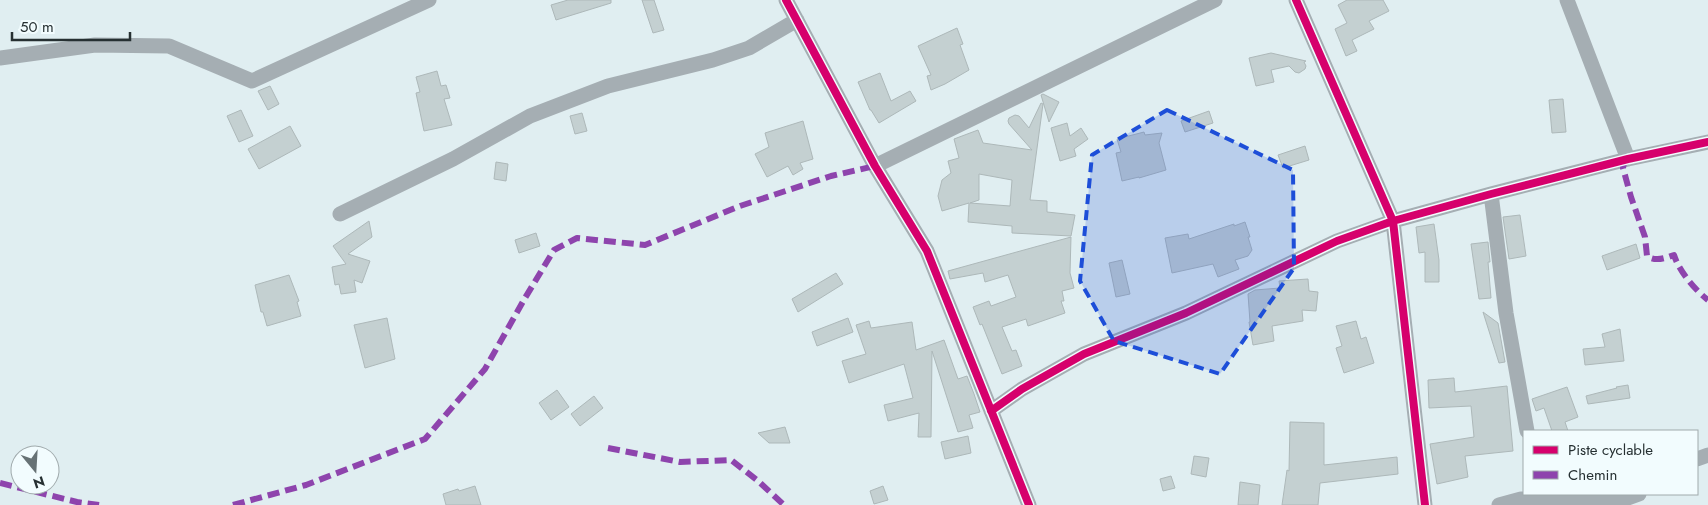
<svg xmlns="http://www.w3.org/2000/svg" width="1708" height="505" font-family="Jost,sans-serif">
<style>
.building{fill:#c4d0d1;stroke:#adb8b9;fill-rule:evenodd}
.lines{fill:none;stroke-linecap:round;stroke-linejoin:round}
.minor{stroke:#a5aeb3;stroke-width:15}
.quiet{stroke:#8e44ad;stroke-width:6;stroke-dasharray:12 6;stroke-linecap:butt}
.cycleway-casing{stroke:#f2fcfe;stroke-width:11}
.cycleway{stroke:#d6006c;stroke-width:8}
.marked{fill:#1d4ed8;fill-opacity:0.2;stroke:#1d4ed8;stroke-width:4;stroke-dasharray:10 6;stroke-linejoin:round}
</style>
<rect width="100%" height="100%" fill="#e0eef1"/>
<!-- building -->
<path class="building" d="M568 0H611V3L556 20 551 5Z
M642 0H654L664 30 653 33Z
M1347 0H1383L1389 11 1369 21 1374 29 1352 40 1357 51 1346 56 1335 29 1347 23 1338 5Z
M957 28 963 44 960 45 969 70 945 84 931 90 927 76 931 75 918 46Z
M1271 53 1306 61 1304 62 1306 66 1305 69 1299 73 1295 72 1289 66 1271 70 1274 82 1256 86 1249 58Z
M437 71 441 86 446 85 450 98 444 99 452 125 424 131 416 93 420 92 416 77Z
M880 73 891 101 910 91 916 101 879 123 871 110H870L858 82Z
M270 86 279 104 268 110 258 91Z
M1043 94 1059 102 1049 122 1041 95Z
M1563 99 1566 132 1552 133 1549 100Z
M1041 103 1043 104 1030 200 1047 201V212L1075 215 1071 236 1012 233V226L968 222 969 203 942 211 938 196 942 180 951 173 948 161 959 158 954 139 978 130 983 143 1032 150 1009 124 1008 121 1009 118 1015 115 1019 116 1029 128ZM979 174 1012 180 1010 206 970 203 979 200Z
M241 110 253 136 239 142 227 116Z
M1209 111 1213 123 1185 132 1181 121Z
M582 113 587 131 575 134 570 116Z
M803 121 813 159 800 163 803 169 793 175 788 166 767 177 755 154 769 147 765 133Z
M1067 123 1070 136 1081 128 1088 139 1074 149 1076 156 1060 161 1051 128Z
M290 126 301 146 259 169 248 149Z
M1144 132 1145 135 1162 133 1159 143 1166 170 1139 178V177L1122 181 1116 153 1121 152 1117 139Z
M1305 146 1309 160 1283 168 1278 155Z
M496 162 508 164 506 181 494 179Z
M1520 215 1526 256 1509 259 1503 217Z
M369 221 372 237 348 254 370 261 362 283 354 280 356 292 341 294 339 284 335 285 332 267 346 264 333 246Z
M1245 222 1250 237H1248L1252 250 1248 256 1235 260 1239 269 1218 277 1213 264 1172 273 1165 238 1188 234 1189 239 1234 224V226Z
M1434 224 1439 260V282H1425V252L1419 253 1416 227Z
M536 233 540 246 519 253 515 240Z
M1071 237 1070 273 1074 288 1062 291 1064 301H1061L1065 313 1028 326 1026 319 1002 327 1012 351 1016 350 1022 366 1002 374 982 324 980 325 973 307 989 301 991 306 1016 297 1008 275 985 282 983 273 950 279 948 271Z
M1488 242 1490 262H1488L1491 298 1479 299 1471 244Z
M1636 244 1640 258 1607 270 1602 256Z
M1122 260 1130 294 1116 297 1109 263Z
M836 273 843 284 798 312 792 299Z
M289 275 299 301 297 302 301 316 267 326 263 312H261L255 285Z
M1308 279 1309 291 1318 292 1316 311 1302 310 1303 321 1272 326 1274 341 1253 345 1249 322H1250L1248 294 1255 290 1280 288 1279 281Z
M1483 312 1498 323 1505 362 1499 363Z
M387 318 395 359 365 368 354 325Z
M848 318 853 332 817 346 812 332Z
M869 321 871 328 912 322 916 350 944 340 958 379 967 376 974 394 980 412 969 415 973 428 958 432 932 351 931 437H918L919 413 888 421 884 405 913 398 904 364 849 383 842 361 866 354 856 325Z
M1356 321 1361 339 1366 337 1374 363 1344 373 1336 348 1342 346 1336 326Z
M1620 329 1624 361 1585 365 1583 349 1605 347 1602 334Z
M1454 378 1455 392 1507 386 1513 451 1465 456 1468 477 1437 484 1430 444 1474 437 1471 406 1429 408 1428 380Z
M1628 385 1630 398 1588 404 1586 396 1617 388 1616 387Z
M1567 387 1578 417 1565 422 1568 431H1552L1544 408 1536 411 1532 399Z
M557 390 569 407 551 420 539 403Z
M594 396 603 408 580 426 571 414Z
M1290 422 1324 423V465L1397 457 1398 474 1320 483 1318 505H1282L1287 470 1289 471Z
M785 427 790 443H769L758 433Z
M968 436 971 453 945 459 941 442Z
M1194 456 1209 458 1206 477 1191 474Z
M1171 476 1175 488 1163 491 1160 479Z
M1240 482 1260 485 1258 505H1238Z
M475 486 481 505H446L443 494 458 489 459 491Z
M883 486 888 500 874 504 870 491Z"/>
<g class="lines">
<!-- minor -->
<path class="minor" d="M786 0 875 166 927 251 1029 505
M1296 0 1393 221 1425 505
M1567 0 1628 159
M0 58 95 45 169 46 252 81 429 0
M875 166 1215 0
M1491 194 1506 313 1527 431
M340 214 453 159 530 116 608 86 713 60 749 48 797 20
M991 411 1022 389 1084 354 1186 313 1337 241 1393 221 1491 194 1628 159 1708 142
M1697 459 1708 455
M1499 505 1521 499 1591 502 1625 499 1639 494"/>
<!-- quiet -->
<path class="quiet" d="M1628 159 1624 162 1623 168 1631 197 1645 237 1647 256C1656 262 1665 258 1674 255 1679 271 1695 290 1708 300
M608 448 680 462 731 460 757 480 784 505
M0 483 77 502 99 505
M233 505 306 485 425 439 485 369 525 298 554 250 577 238 645 245 740 206 831 176 875 166"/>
<defs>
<path id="cycleway" d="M786 0 875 166 927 251 1029 505
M1296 0 1393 221 1425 505
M991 411 1022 389 1084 354 1186 313 1337 241 1393 221 1491 194 1628 159 1708 142"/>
</defs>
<!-- cycleway casing -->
<use href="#cycleway" class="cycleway-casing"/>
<!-- cycleway -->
<use href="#cycleway" class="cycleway"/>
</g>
<!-- marked area -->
<path class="marked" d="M1167 110 1293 170 1294 268 1220 374 1114 341 1080 281 1092 155Z"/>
<!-- legend -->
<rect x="1523" y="430" width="175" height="65" fill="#f2fcfe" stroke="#a0aaac"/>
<rect x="1533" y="446" width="25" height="8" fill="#d6006c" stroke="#a0aaac"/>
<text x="1568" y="455" font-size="15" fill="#263032">Piste cyclable</text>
<rect x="1533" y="471" width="25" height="8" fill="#8e44ad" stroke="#a0aaac"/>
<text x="1568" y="480" font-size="15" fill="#263032">Chemin</text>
<!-- north arrow -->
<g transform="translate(35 470) rotate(162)"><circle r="24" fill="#f2fcfe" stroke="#a0aaac"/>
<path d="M0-4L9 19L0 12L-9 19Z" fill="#677275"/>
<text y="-8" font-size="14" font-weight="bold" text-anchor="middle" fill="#263032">N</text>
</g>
<!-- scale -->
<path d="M12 32v8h118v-8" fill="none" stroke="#263032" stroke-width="2.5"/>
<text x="20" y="32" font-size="15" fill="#263032" stroke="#f2fcfe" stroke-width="4" paint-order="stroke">50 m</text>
</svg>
